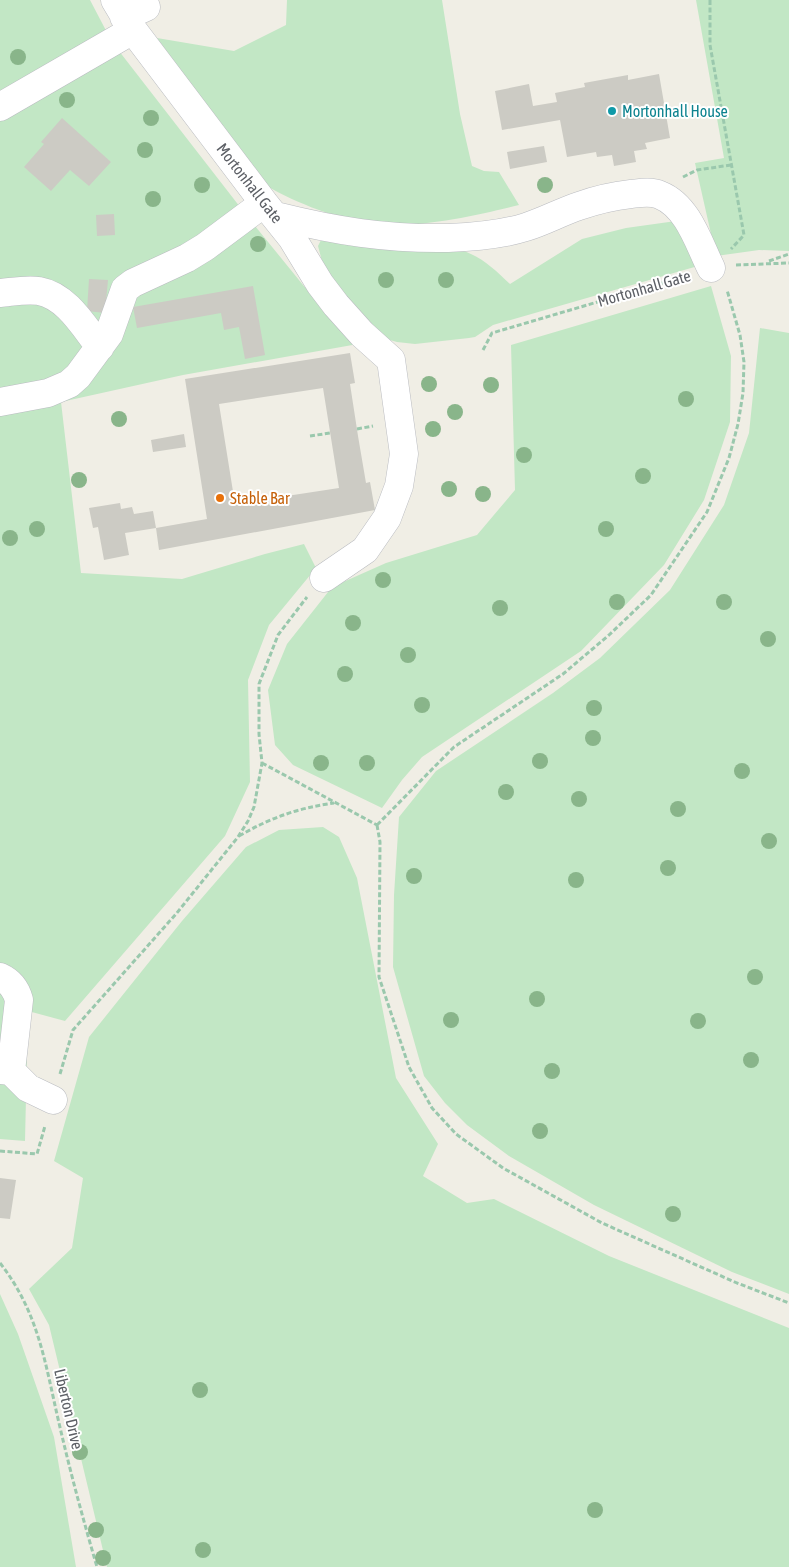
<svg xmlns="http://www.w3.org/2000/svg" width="789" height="1567" font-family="'Asap Condensed',sans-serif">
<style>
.green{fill:#c2e7c5}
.building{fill:#cccbc4;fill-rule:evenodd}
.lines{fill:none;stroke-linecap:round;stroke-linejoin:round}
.minor-casing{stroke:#babcc1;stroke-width:29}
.path{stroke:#9ac8ad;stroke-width:3;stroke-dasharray:5 2.5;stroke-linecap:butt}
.minor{stroke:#fff;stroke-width:28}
.tree{fill:#89b58a}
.culture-dot{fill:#0f9aa8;stroke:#fff;stroke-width:2}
.food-dot{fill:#e8710a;stroke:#fff;stroke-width:2}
.labels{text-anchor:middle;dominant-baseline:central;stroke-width:4;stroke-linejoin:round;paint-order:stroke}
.culture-label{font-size:16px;fill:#0d838f;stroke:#fff;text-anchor:start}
.street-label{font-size:16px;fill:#5d6066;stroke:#fff}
.food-label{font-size:16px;fill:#c56008;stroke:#fff;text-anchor:start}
</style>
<rect width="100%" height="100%" fill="#f0eee5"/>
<!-- green -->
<path class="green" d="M0 0H90L112 42 247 216 303 285 358 344 183 375 61 402 81 573 182 579 265 554 304 544 316 568 269 625 248 680 250 782 225 836 65 1021 28 1011 25 1141 0 1139Z
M287 0H442L460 114 472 166 484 171 499 172 519 205C479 215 417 229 376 224 337 219 298 204 265 185L157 38 234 51 286 25Z
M696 0H789V251L759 250 716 256 695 163 724 158Z
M676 221 698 266 493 325 475 337 469 338 415 344 397 342 383 338 348 305 322 261 318 246 321 240 457 249C480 255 493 268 510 284L582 239 626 228Z
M711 286 731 356 730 422 704 500 664 565 581 651 422 757 402 780 382 808 293 765 275 745 268 690 287 644 332 587 386 563 477 535 515 490 511 345Z
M760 328 789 333V1294L732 1272 594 1205 509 1156 467 1125 445 1103 424 1076 393 967 394 895 399 817 436 771 553 693 600 658 670 590 724 505 749 433Z
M323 827 339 837 357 878 396 1078 438 1144 423 1176 467 1203 494 1199 609 1256 789 1328V1567H107L49 1325 29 1289 72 1248 83 1178 54 1161 89 1037 182 921 246 847 279 830Z
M0 1294 18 1334 54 1437 76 1567H0Z"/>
<!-- building -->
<path class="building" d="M659 74 670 138 645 143 647 149 634 151 636 162 614 166 612 155 597 157 596 152 567 157 560 120 502 130 495 91 529 84 533 106 557 102 555 93 585 87 584 83 628 75V80Z
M62 118 111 162 89 186 70 170 51 191 24 167 44 144 41 142Z
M544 146 547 162 510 169 507 152Z
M114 214 115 235 97 236 96 215Z
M89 279 108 280 105 313 87 311Z
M253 286 265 355 245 359 239 327 224 330 221 313 137 328 133 307Z
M350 353 355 383 350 384 358 436 366 483 370 482 375 510 159 550 156 528 207 519 185 379ZM323 388 339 488 235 504 219 404Z
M184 434 186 447 153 452 151 440Z
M120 503 121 509 132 507 134 514 153 511 156 528 125 533 129 555 104 560 98 527 93 528 89 508Z
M0 1178 16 1180 10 1219 0 1218Z"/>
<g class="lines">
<defs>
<path id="minor" d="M115 0 133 30 264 203 292 238 320 284 336 305 362 334 391 360 404 454 399 486 387 518 365 550 324 578
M124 17 146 7
M0 107 133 30
M276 216C336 231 385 239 448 238 474 237 501 235 526 227 545 221 561 212 579 206 596 200 613 196 631 194 640 193 651 191 660 195 688 206 699 244 711 268
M0 293C12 292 26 289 39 291 67 296 84 327 100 347
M0 402 48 393 69 384 78 376 109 334 125 289 133 283 187 258 205 247 264 203
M0 977C11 982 16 989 19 1000L11 1071 0 1070
M11 1071 28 1088 53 1100"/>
</defs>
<!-- minor casing -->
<use href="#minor" class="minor-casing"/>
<!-- path -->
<path class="path" d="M710 0V45L744 235 731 249
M683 177 697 170 731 165
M769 261 789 254
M736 265 789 263
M483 350 492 333 686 276
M357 429 373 426
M310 436 330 433
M262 763 377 825
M377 825 454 747 563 674 609 635 651 595 707 512 729 458 738 424 743 393 744 362 740 335 727 290
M377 825 380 842 379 977 409 1067 432 1108 456 1134 503 1168 602 1223 737 1283 789 1303
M239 836C270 818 298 808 334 803
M60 1074 73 1030 176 914 238 837 248 821 254 807 262 763 259 734V684L278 635 307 597
M0 1151 37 1154 45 1126
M0 1263C39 1313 45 1363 59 1423 70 1471 83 1519 97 1567"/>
<!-- minor -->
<use href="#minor" class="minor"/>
</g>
<!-- trees -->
<g class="tree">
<circle cx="18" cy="57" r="8"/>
<circle cx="67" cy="100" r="8"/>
<circle cx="151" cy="118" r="8"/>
<circle cx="145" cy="150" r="8"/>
<circle cx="202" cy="185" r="8"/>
<circle cx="545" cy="185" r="8"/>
<circle cx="153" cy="199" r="8"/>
<circle cx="258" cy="244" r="8"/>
<circle cx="386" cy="280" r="8"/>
<circle cx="446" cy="280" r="8"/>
<circle cx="429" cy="384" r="8"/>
<circle cx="491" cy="385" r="8"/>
<circle cx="686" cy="399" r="8"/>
<circle cx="455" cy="412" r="8"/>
<circle cx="119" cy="419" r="8"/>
<circle cx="433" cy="429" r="8"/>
<circle cx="524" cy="455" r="8"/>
<circle cx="643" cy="476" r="8"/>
<circle cx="79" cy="480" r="8"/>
<circle cx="449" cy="489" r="8"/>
<circle cx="483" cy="494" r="8"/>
<circle cx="37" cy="529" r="8"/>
<circle cx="606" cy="529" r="8"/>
<circle cx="10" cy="538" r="8"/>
<circle cx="383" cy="580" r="8"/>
<circle cx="617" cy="602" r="8"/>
<circle cx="724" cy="602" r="8"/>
<circle cx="500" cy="608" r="8"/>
<circle cx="353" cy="623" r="8"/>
<circle cx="768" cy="639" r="8"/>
<circle cx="408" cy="655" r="8"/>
<circle cx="345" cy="674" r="8"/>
<circle cx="422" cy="705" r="8"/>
<circle cx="594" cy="708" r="8"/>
<circle cx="593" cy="738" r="8"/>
<circle cx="540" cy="761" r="8"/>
<circle cx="321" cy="763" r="8"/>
<circle cx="367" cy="763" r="8"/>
<circle cx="742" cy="771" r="8"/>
<circle cx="506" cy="792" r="8"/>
<circle cx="579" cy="799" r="8"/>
<circle cx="678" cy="809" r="8"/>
<circle cx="769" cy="841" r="8"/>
<circle cx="668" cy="868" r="8"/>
<circle cx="414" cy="876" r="8"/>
<circle cx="576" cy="880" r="8"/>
<circle cx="755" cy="977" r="8"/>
<circle cx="537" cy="999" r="8"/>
<circle cx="451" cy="1020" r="8"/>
<circle cx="698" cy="1021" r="8"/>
<circle cx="751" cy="1060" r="8"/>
<circle cx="552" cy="1071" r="8"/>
<circle cx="540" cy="1131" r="8"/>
<circle cx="673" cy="1214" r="8"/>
<circle cx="200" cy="1390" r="8"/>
<circle cx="80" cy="1452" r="8"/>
<circle cx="595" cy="1510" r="8"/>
<circle cx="96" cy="1530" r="8"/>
<circle cx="203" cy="1550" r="8"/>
<circle cx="103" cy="1558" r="8"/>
</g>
<!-- markers -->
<circle class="culture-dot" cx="612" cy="111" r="5"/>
<circle class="food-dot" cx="220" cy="498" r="5"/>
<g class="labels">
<!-- culture labels -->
<g class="culture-label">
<text x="622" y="111">Mortonhall House</text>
</g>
<!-- street labels -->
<g class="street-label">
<text transform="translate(250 183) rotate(52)">Mortonhall Gate</text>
<text transform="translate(644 288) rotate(-16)">Mortonhall Gate</text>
<text transform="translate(69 1409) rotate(77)">Liberton Drive</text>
</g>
<!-- food labels -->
<g class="food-label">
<text x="230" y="498">Stable Bar</text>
</g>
</g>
</svg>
